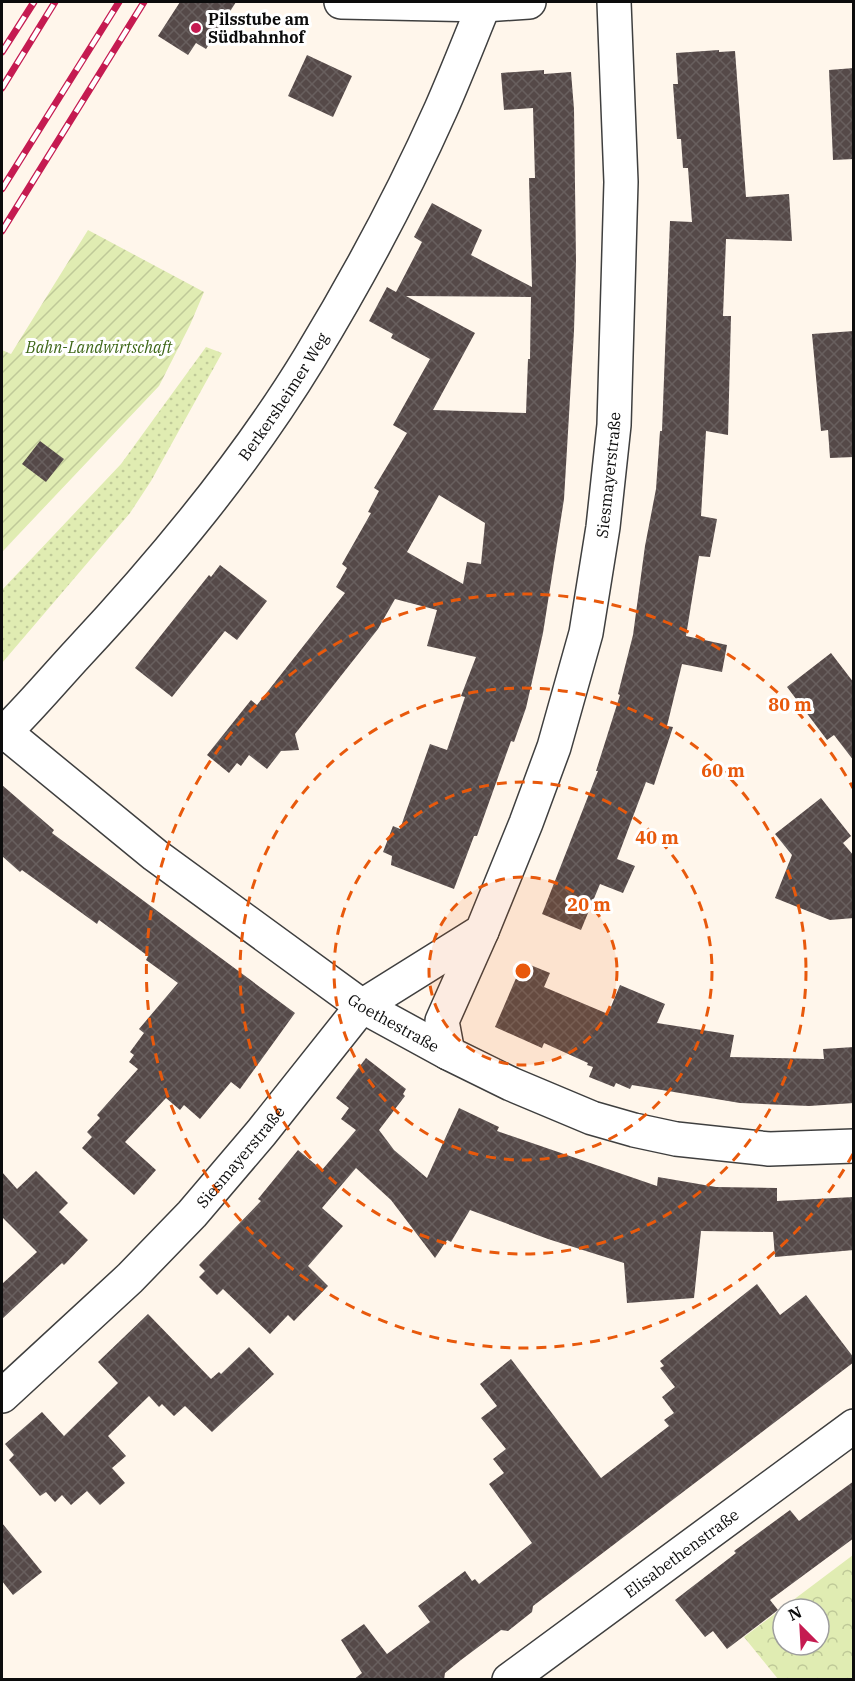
<svg xmlns="http://www.w3.org/2000/svg" width="855" height="1681" font-family="'IBM Plex Serif',serif">
<style>
.grass{fill:url(#grass-dots)}
.park{fill:url(#park-crowns);fill-rule:evenodd}
.garden{fill:url(#garden-furrows)}
.building{fill:url(#building-cross-hatch);fill-rule:evenodd}
.lines{fill:none;stroke-linecap:round;stroke-linejoin:round}
.minor-casing{stroke:#3f3f3f;stroke-width:36}
.minor{stroke:#fff;stroke-width:33}
.rail-casing{stroke:#c51b51;stroke-width:7}
.rail{stroke:#fff;stroke-width:4.5;stroke-dasharray:14;stroke-linecap:butt}
.ring{fill:none;stroke:#e8590c;stroke-width:3;stroke-dasharray:10 8}
.poi-dot{fill:#c51b51;stroke:#fff;stroke-width:2}
.labels{text-anchor:middle;dominant-baseline:central;stroke-width:6;stroke-linejoin:round;paint-order:stroke}
.poi-label{font-size:16px;font-weight:bold;fill:#0c0c0c;stroke:#fff;text-anchor:start}
.park-label{font-size:16px;font-style:italic;fill:#3e6718;stroke:#fff}
.street-label{font-size:16px;fill:#0c0c0c;stroke:#fff}
.centre{fill:#e8590c;stroke:#fff;stroke-width:3}
.ring-label{font-size:18px;text-anchor:middle;font-weight:bold;fill:#e8590c;stroke:#fff;stroke-width:6;stroke-linejoin:round;paint-order:stroke}
</style>
<defs>
<pattern id="grass-dots" width="8" height="8" patternUnits="userSpaceOnUse" patternTransform="scale(1.5)"><rect width="8" height="8" fill="#e0ecb2"/><path d="M2 2h.1M6 6h.1" fill="none" stroke="#bfc998" stroke-width="1.8" stroke-linecap="round"/></pattern>
<pattern id="park-crowns" width="20" height="18" patternUnits="userSpaceOnUse" patternTransform="scale(1.5)"><rect width="20" height="18" fill="#e0ecb2"/><path d="M2 6a3 3 0 1 1 6 0M12 15a3 3 0 1 1 6 0" fill="none" stroke="#bfc998"/></pattern>
<pattern id="garden-furrows" width="10" height="10" patternUnits="userSpaceOnUse" patternTransform="scale(1.5)"><rect width="10" height="10" fill="#e0ecb2"/><path d="M-1 1l2-2M0 10L10 0M9 11l2-2" fill="none" stroke="#bfc998"/></pattern>
<pattern id="building-cross-hatch" width="8" height="8" patternUnits="userSpaceOnUse" patternTransform="scale(1.5)"><rect width="8" height="8" fill="#554948"/><path d="M0 0l8 8M0 8l8-8" fill="none" stroke="#685f5e"/></pattern>
</defs>
<rect width="100%" height="100%" fill="#fff6eb"/>
<!-- grass -->
<path class="grass" d="M206 347 222 353 151 481 130 513 2 663V590L121 464Z"/>
<!-- park -->
<path class="park" d="M853 1555V1679H778L744 1637ZM783 1609H819V1645H783Z"/>
<!-- garden -->
<path class="garden" d="M88 230 204 292 190 325 159 386 2 552V350L11 354Z"/>
<!-- building -->
<path class="building" d="M180 2H236L206 49 196 43 188 55 158 36Z
M719 50V52L735 51 746 197 789 194 792 241 726 239 723 316H731L728 435 706 431 701 516 717 519 710 557 699 556 686 636 727 645 722 672 682 664 667 726 673 727 654 785 646 782 617 859 635 866 623 893 600 884 581 930 542 914 598 771H596L620 695 618 694 633 635 645 546 656 489 660 431H662L670 221 692 222 688 168H683L681 139H677L673 84H678L676 53Z
M307 55 352 76 333 117 288 96Z
M854 68V159L833 160 829 70Z
M544 70V74L571 72 574 109 576 261 574 331 564 499 543 633 526 708 514 742 511 741 477 836H474L454 889 391 865 392 856 383 852 393 826 400 829 430 744 447 750 465 697 461 696 476 657 427 646 437 610 395 599 378 629 295 734 299 750 281 751 267 769 249 755 241 766 237 763 229 773 207 755 251 700 257 705 345 593 336 587 347 568 342 564 371 513 368 512 379 491 374 488 407 433 393 425 430 359 391 338 393 334 369 321 387 287 396 292 422 242 414 237 432 203 482 230 471 255 532 287 529 178H535L533 108 504 110 501 73ZM406 296 531 297 530 359H528L526 413 433 410 475 333ZM439 495 485 523 481 564 467 562 463 584 407 552Z
M854 331V457L830 458 828 430 821 431 812 334Z
M40 441 64 459 46 482 22 464Z
M220 565 267 601 237 640 225 631 172 697 135 668 209 575 211 577Z
M831 653 854 683V761L834 735 827 740 787 687Z
M2 785 54 830 52 833 295 1013 240 1089 231 1082 200 1119 184 1105 180 1110 166 1098 125 1142 156 1170 134 1195 82 1148 92 1137 87 1132 100 1118 97 1115 138 1069 129 1062 134 1055 130 1052 144 1033 139 1029 178 983 146 960 148 956 99 920 97 924 22 870 20 872 2 856Z
M821 798 851 836 843 843 854 856V918L830 920 775 898 792 855 775 834Z
M523 962 550 973 544 987 608 1014 620 985 665 1004 657 1023 734 1035 730 1057 824 1059 823 1049 854 1047V1103L809 1106 740 1103 632 1085 630 1089 616 1083 614 1087 589 1077 593 1067 587 1065 588 1063 544 1043 542 1048 495 1027Z
M366 1058 406 1089 403 1094 405 1096 379 1130 394 1150 427 1178 459 1108 499 1127 497 1131 657 1186 658 1177 716 1187 777 1188V1201L854 1197V1250L775 1257 773 1232 701 1231 694 1298 627 1303 624 1263 548 1239 470 1210 451 1242 447 1240 435 1258 391 1200 356 1168 322 1208 343 1226 308 1266 328 1286 294 1321 288 1315 270 1334 223 1289 217 1295 199 1277 205 1271 199 1265 261 1201 258 1199 298 1150 322 1170 356 1130 341 1119 349 1108 336 1098Z
M36 1171 68 1203 59 1212 88 1240 64 1265 62 1263 2 1319V1284L37 1252 2 1217V1172L17 1189Z
M757 1284 780 1315 806 1295 854 1358V1362L533 1606 532 1612 508 1631 501 1630 461 1660 445 1673 444 1680H353L362 1673 341 1640 364 1624 387 1654 430 1622 418 1606 465 1571 472 1581 475 1579 479 1584 532 1543 489 1484 504 1473 493 1459 506 1449 481 1418 497 1406 480 1384 511 1359 601 1478 669 1426 664 1420 674 1413 662 1397 675 1387 660 1368 664 1366 660 1361Z
M148 1314 211 1379 219 1372 221 1374 249 1347 274 1374 212 1432 185 1406 174 1416 162 1404 159 1407 149 1396 108 1436 126 1456 112 1468 125 1483 100 1505 87 1491 71 1505 62 1495 55 1502 46 1492 40 1496 9 1460 14 1455 5 1444 42 1412 64 1436 118 1383 98 1362Z
M854 1481V1538L770 1600 778 1610 727 1649 713 1631 705 1637 675 1600 736 1553 734 1551 790 1510 799 1521Z
M2 1523 42 1572 13 1595 2 1581Z"/>
<g class="lines">
<defs>
<g id="minor">
<path d="M341 2 484 5 529 2"/>
<path id="s1" d="M5 732 155 855 362 1006 448 1053 511 1084 592 1118 634 1130 676 1139 769 1149 854 1146"/>
<path id="s2" d="M2 735C29 709 53 680 79 652 164 561 245 464 310 357 358 278 403 194 441 109 456 75 470 39 484 5"/>
<path d="M448 1053 442 1021 482 931"/>
<path id="s3" d="M2 1396 130 1278 192 1214 261 1133 362 1006 482 931 526 823 554 747 586 633 603 527 614 425 621 182 614 2"/>
<path id="s4" d="M509 1680 854 1426"/>
</g>
</defs>
<!-- minor casing -->
<use href="#minor" class="minor-casing"/>
<!-- minor -->
<use href="#minor" class="minor"/>
<defs>
<path id="rail" d="M2 52 34 2
M2 88 55 2
M2 189 119 2
M2 231 144 2"/>
</defs>
<!-- rail casing -->
<use href="#rail" class="rail-casing"/>
<!-- rail -->
<use href="#rail" class="rail"/>
</g>
<!-- distance rings -->
<circle cx="523" cy="971" r="94" fill="#e8590c" fill-opacity=".12"/>
<g class="ring">
<circle cx="523" cy="971" r="94"/>
<circle cx="523" cy="971" r="189"/>
<circle cx="523" cy="971" r="283"/>
<path d="M853 1154A377 377 0 1 1 853 788"/>
</g>
<!-- markers -->
<circle class="poi-dot" cx="196" cy="28" r="6"/>
<g class="labels">
<!-- poi labels -->
<g class="poi-label">
<text x="208" y="19">Pilsstube am<tspan x="208" dy="18">Südbahnhof</tspan></text>
</g>
<!-- park labels -->
<g class="park-label">
<text x="99" y="347">Bahn-Landwirtschaft</text>
</g>
<!-- street labels -->
<g class="street-label">
<text stroke="none"><textPath href="#s2" startOffset="441">Berkersheimer Weg</textPath></text>
<text stroke="none"><textPath href="#s3" startOffset="1149">Siesmayerstraße</textPath></text>
<text stroke="none"><textPath href="#s1" startOffset="486">Goethestraße</textPath></text>
<text stroke="none"><textPath href="#s3" startOffset="338">Siesmayerstraße</textPath></text>
<text stroke="none"><textPath href="#s4" startOffset="214">Elisabethenstraße</textPath></text>
</g>
</g>
<circle cx="523" cy="971" r="9" class="centre"/>
<g class="ring-label">
<text x="790" y="711">80 m</text>
<text x="723" y="777">60 m</text>
<text x="657" y="844">40 m</text>
<text x="589" y="911">20 m</text>
</g>
<!-- border -->
<rect width="855" height="1681" fill="none" stroke="#0c0c0c" stroke-width="6"/>
<!-- north arrow -->
<g transform="translate(801 1627) rotate(336)"><circle r="28" fill="#ffffff" stroke="#9e9e9e" stroke-width="1.5"/>
<path d="M0-4.5L10 22L0 15L-10 22Z" fill="#c51b51"/>
<text y="-9" font-size="16" font-weight="bold" text-anchor="middle" fill="#0c0c0c">N</text>
</g>
</svg>
